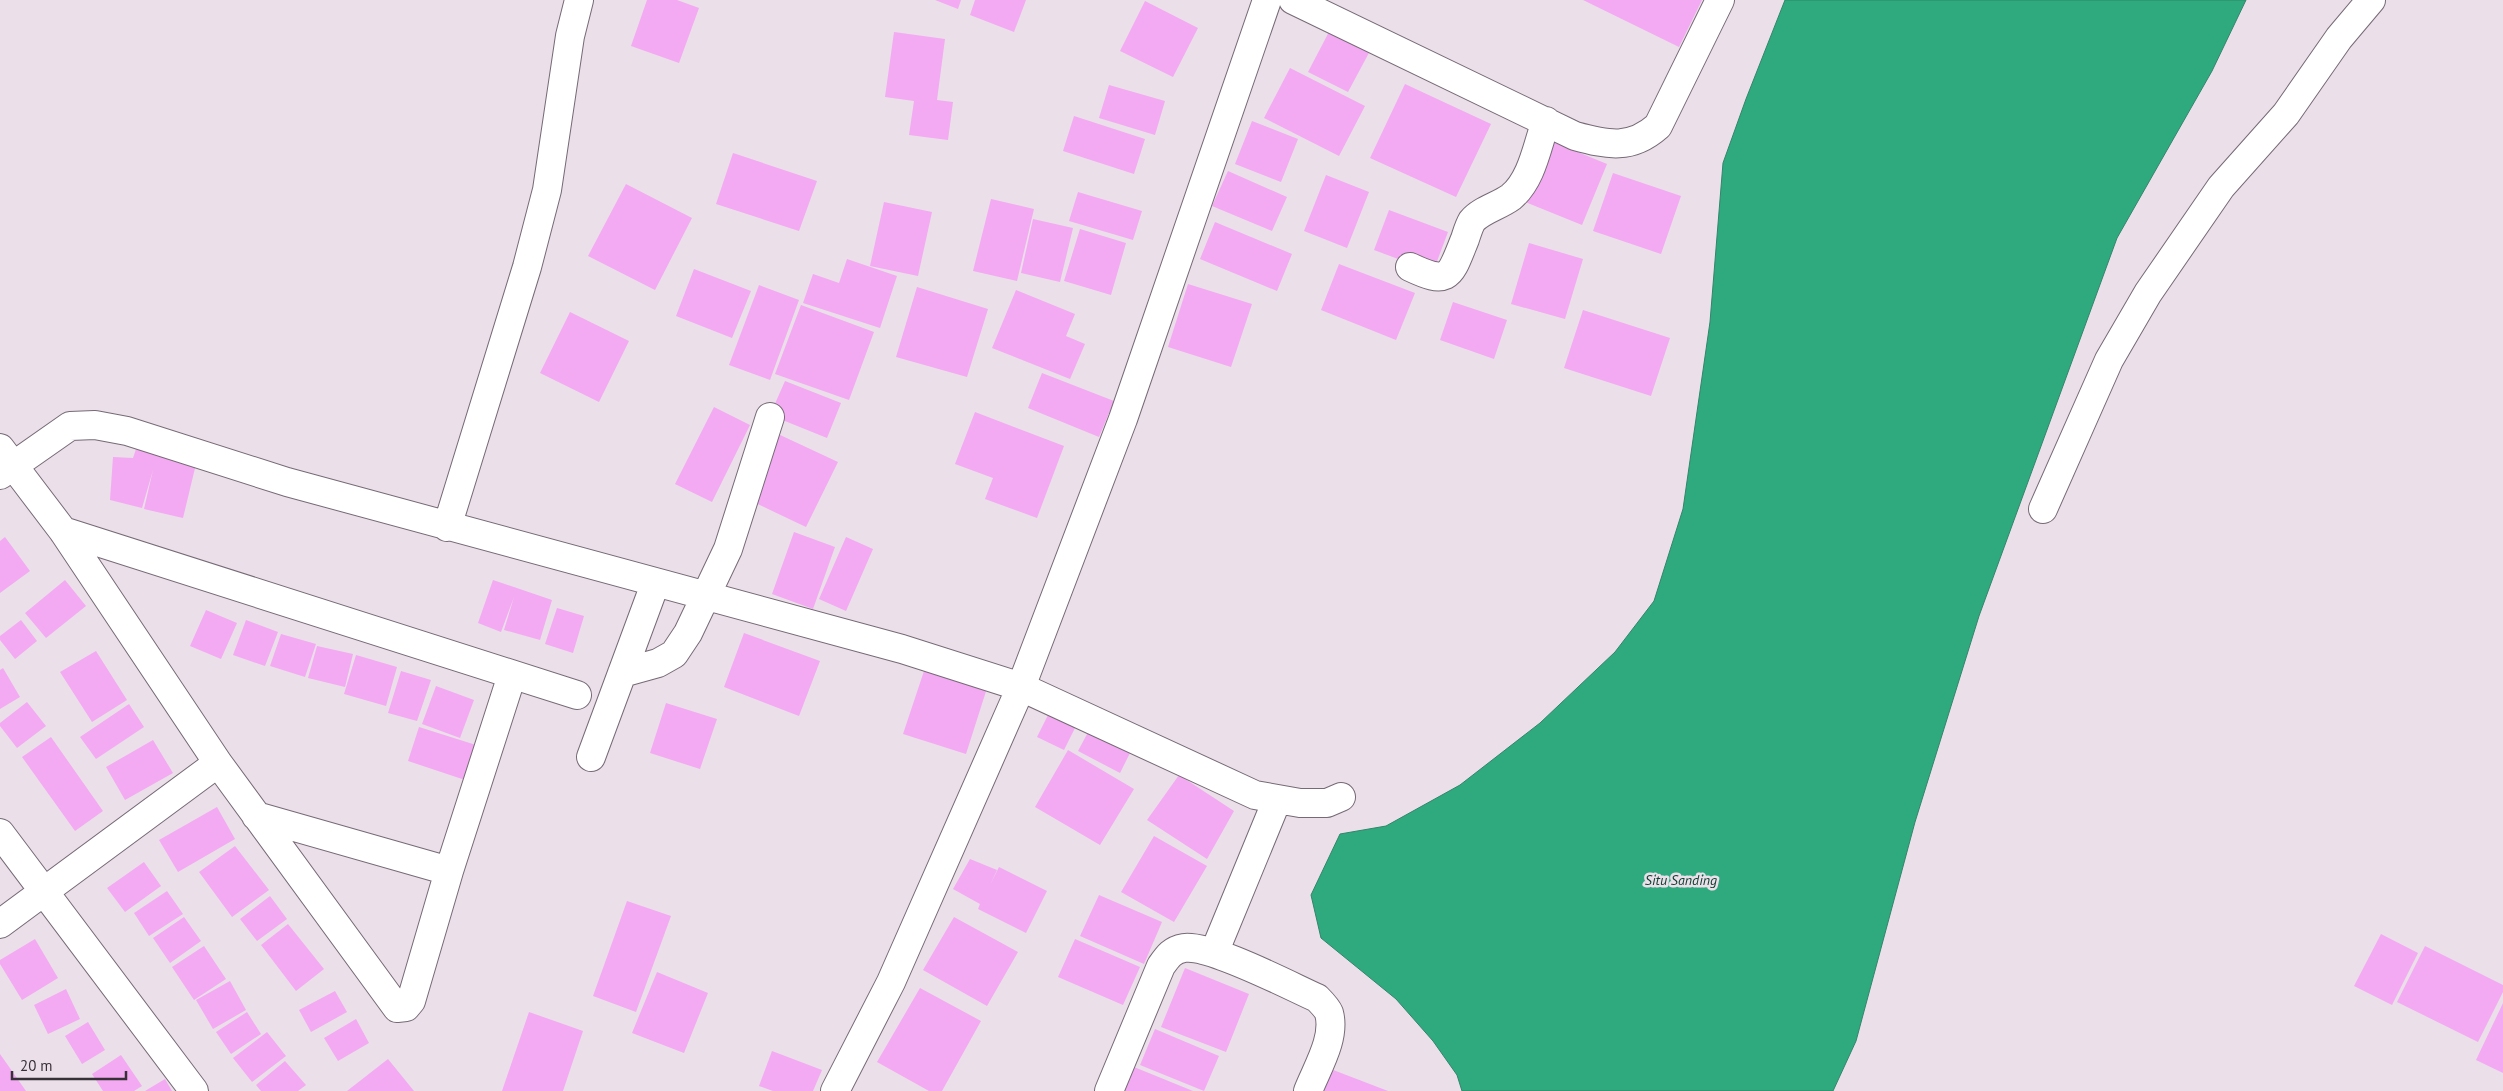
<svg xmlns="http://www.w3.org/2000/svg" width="2503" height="1091" font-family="'PT Sans',sans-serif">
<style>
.water{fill:#2faa7f;stroke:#318669}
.building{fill:#f3aaf2}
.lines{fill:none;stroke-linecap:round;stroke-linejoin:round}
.street-casing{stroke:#756a75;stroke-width:30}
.street{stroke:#fff;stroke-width:28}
.labels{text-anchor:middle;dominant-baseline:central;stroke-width:5;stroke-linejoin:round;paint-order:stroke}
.water-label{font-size:14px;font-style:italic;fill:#0a3e2c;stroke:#ebdfea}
</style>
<rect width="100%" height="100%" fill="#ebdfea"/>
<!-- water -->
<path class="water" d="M1785 0H2246L2212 71 2117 238 1979 616 1915 822 1856 1041 1833 1091H1462L1457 1075 1433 1041 1396 999 1321 938 1311 895 1340 834 1386 826 1460 785 1540 723 1615 652 1654 601 1683 509 1710 322 1723 163 1746 99Z"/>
<!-- building -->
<path class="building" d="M647 0H677L699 8 679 63 631 46Z
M935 0H961L958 9Z
M975 0H1026L1014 32 970 15Z
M1583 0H1702L1679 47Z
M1145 1 1198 28 1173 77 1120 51Z
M1331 28 1371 49 1348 92 1308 72Z
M894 32 945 39 937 100 953 102 948 140 909 135 914 101 885 97Z
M1290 68 1365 106 1339 156 1264 118Z
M1405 84 1491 124 1456 197 1370 158Z
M1109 85 1165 101 1155 135 1099 118Z
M1074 116 1145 139 1134 174 1063 151Z
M1252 121 1298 139 1281 182 1235 164Z
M1546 139 1607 164 1582 225 1520 200Z
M733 153 817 181 799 231 716 204Z
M1228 171 1287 197 1272 231 1212 206Z
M1613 173 1681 196 1661 254 1593 231Z
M1326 175 1369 192 1347 248 1304 231Z
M626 184 692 218 655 290 588 256Z
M1078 192 1142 211 1133 240 1069 221Z
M991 199 1034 209 1017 281 973 271Z
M884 202 932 212 918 276 870 266Z
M1389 210 1448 232 1433 272 1374 250Z
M1033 219 1073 228 1060 282 1021 273Z
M1215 222 1292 254 1277 291 1200 259Z
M1080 229 1126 243 1111 295 1064 281Z
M1529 243 1583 259 1565 319 1511 304Z
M847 259 897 276 880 328 803 303 813 274 839 283Z
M1339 264 1415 293 1396 340 1321 310Z
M694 269 751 291 732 338 676 316Z
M1188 284 1252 304 1231 367 1168 347Z
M759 285 799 300 770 380 729 365Z
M917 287 988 309 967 377 896 357Z
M1016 290 1075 314 1066 336 1085 344 1070 379 992 348Z
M1453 302 1507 320 1494 359 1440 340Z
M801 305 874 332 849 400 775 374Z
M1583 310 1670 338 1651 396 1564 368Z
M570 312 629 341 599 402 540 373Z
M1042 373 1114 401 1099 437 1028 408Z
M785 381 841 403 827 438 770 415Z
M714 407 750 425 712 502 675 484Z
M975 412 1064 446 1037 518 985 499 993 478 955 464Z
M778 434 838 462 806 527 747 499Z
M136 449 196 464 183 518 144 509 153 470 142 508 110 500 113 457 133 458Z
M794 532 835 547 813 609 772 594Z
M5 537 30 571 0 593V541Z
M846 537 873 549 846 611 819 599Z
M65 580 86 606 46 638 25 613Z
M493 580 552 600 540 640 504 630 514 597 501 632 478 623Z
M557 608 584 616 573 653 545 644Z
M206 610 237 623 221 659 190 646Z
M21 620 37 641 15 659 0 640V636Z
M246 620 278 632 265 666 233 655Z
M744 633 820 661 799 716 724 687Z
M281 634 316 644 305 677 270 666Z
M317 646 353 654 345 687 308 678Z
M96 651 127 700 92 722 60 672Z
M356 655 397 667 386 706 344 694Z
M926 665 988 685 966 754 903 734Z
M3 668 20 697 0 709V670Z
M401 671 431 680 417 721 388 713Z
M436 686 474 700 460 738 422 724Z
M27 702 46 726 17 748 0 726V723Z
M666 703 717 719 700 769 650 753Z
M129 704 144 727 96 759 80 737Z
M1049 713 1076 726 1064 750 1037 737Z
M1094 721 1135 743 1120 773 1078 751Z
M419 727 476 745 465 780 408 761Z
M51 737 103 811 75 831 22 757Z
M153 740 173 773 125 800 106 767Z
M1068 750 1134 789 1100 845 1035 807Z
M1179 775 1234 811 1207 859 1147 820Z
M217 807 235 839 178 872 159 840Z
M1154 836 1207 866 1174 922 1121 892Z
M235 846 269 890 232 917 199 872Z
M970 859 997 870 990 885 999 867 1047 891 1026 933 978 909 980 904 953 889Z
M144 862 161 886 125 912 107 888Z
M167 891 183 914 149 936 134 913Z
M1099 895 1162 922 1144 964 1080 936Z
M270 896 287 919 257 941 240 919Z
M627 901 671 916 636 1012 593 996Z
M184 917 201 941 170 963 153 938Z
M954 917 1018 952 987 1006 923 970Z
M288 924 324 969 296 991 261 945Z
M2381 934 2418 953 2392 1005 2354 986Z
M35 939 58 978 22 1000 0 964V960Z
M1075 939 1140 967 1123 1005 1058 977Z
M204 946 226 979 194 1000 172 967Z
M2425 946 2503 985V992L2478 1042 2397 1002Z
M1185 968 1249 994 1226 1052 1161 1027Z
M657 972 708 993 684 1053 632 1033Z
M230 981 246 1010 213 1029 196 1000Z
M920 988 981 1021 942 1091H929L877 1062Z
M66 989 80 1019 48 1034 34 1005Z
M335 991 347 1012 311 1032 299 1010Z
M2503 1003V1073L2476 1060Z
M247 1012 261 1034 231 1054 216 1032Z
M529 1012 583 1031 563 1091H502Z
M356 1019 369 1043 338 1061 324 1038Z
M88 1022 105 1050 82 1064 65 1036Z
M1155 1029 1219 1056 1204 1091 1140 1065Z
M267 1032 286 1056 252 1082 233 1058Z
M772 1051 822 1070 813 1091H773L759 1086Z
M0 1054 26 1091H0Z
M121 1055 142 1086 134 1091H103L92 1074Z
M388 1059 414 1091H347Z
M285 1061 306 1085 298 1091H261L256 1085Z
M1134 1067 1193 1091H1124Z
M1328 1068 1388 1091H1319Z
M165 1079 172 1091H145Z"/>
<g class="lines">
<defs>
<path id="street" d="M1293 0 1575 136C1608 145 1631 150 1658 126L1720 0
M1410 267C1450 286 1450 276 1465 239 1467 233 1469 226 1472 221 1481 210 1499 206 1511 197 1532 180 1537 146 1546 121
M0 448 63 531 218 763 397 1008 406 1007 411 1001 449 871 512 675
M0 475 70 426 95 425 127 431 287 482 902 649 1021 687 1255 795 1300 803H1327L1341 797
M2043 509 2109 360 2148 293 2221 187 2286 114 2339 38 2371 0
M447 527 527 267 547 190 570 36 579 0
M63 531 577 695
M622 673 658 663 674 654 688 633 728 549 770 417
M591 757 655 584
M256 816 449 871
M0 833 194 1091
M0 924 218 763
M1214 953 1277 800
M835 1091 891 982 1021 687 1123 419 1267 0
M1109 1091 1161 966C1168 956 1172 950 1184 948 1210 944 1290 986 1317 998 1321 1002 1327 1008 1329 1013 1336 1038 1317 1068 1308 1091"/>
</defs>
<!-- street casing -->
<use href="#street" class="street-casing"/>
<!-- street -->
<use href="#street" class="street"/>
</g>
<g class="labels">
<!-- water labels -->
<g class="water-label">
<text x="1681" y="880">Situ Sanding</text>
</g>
</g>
<!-- scale -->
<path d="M12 1071v8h114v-8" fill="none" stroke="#363136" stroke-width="2.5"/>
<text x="20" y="1071" font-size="15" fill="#363136" stroke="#ebdfea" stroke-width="4" paint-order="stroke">20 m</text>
</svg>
